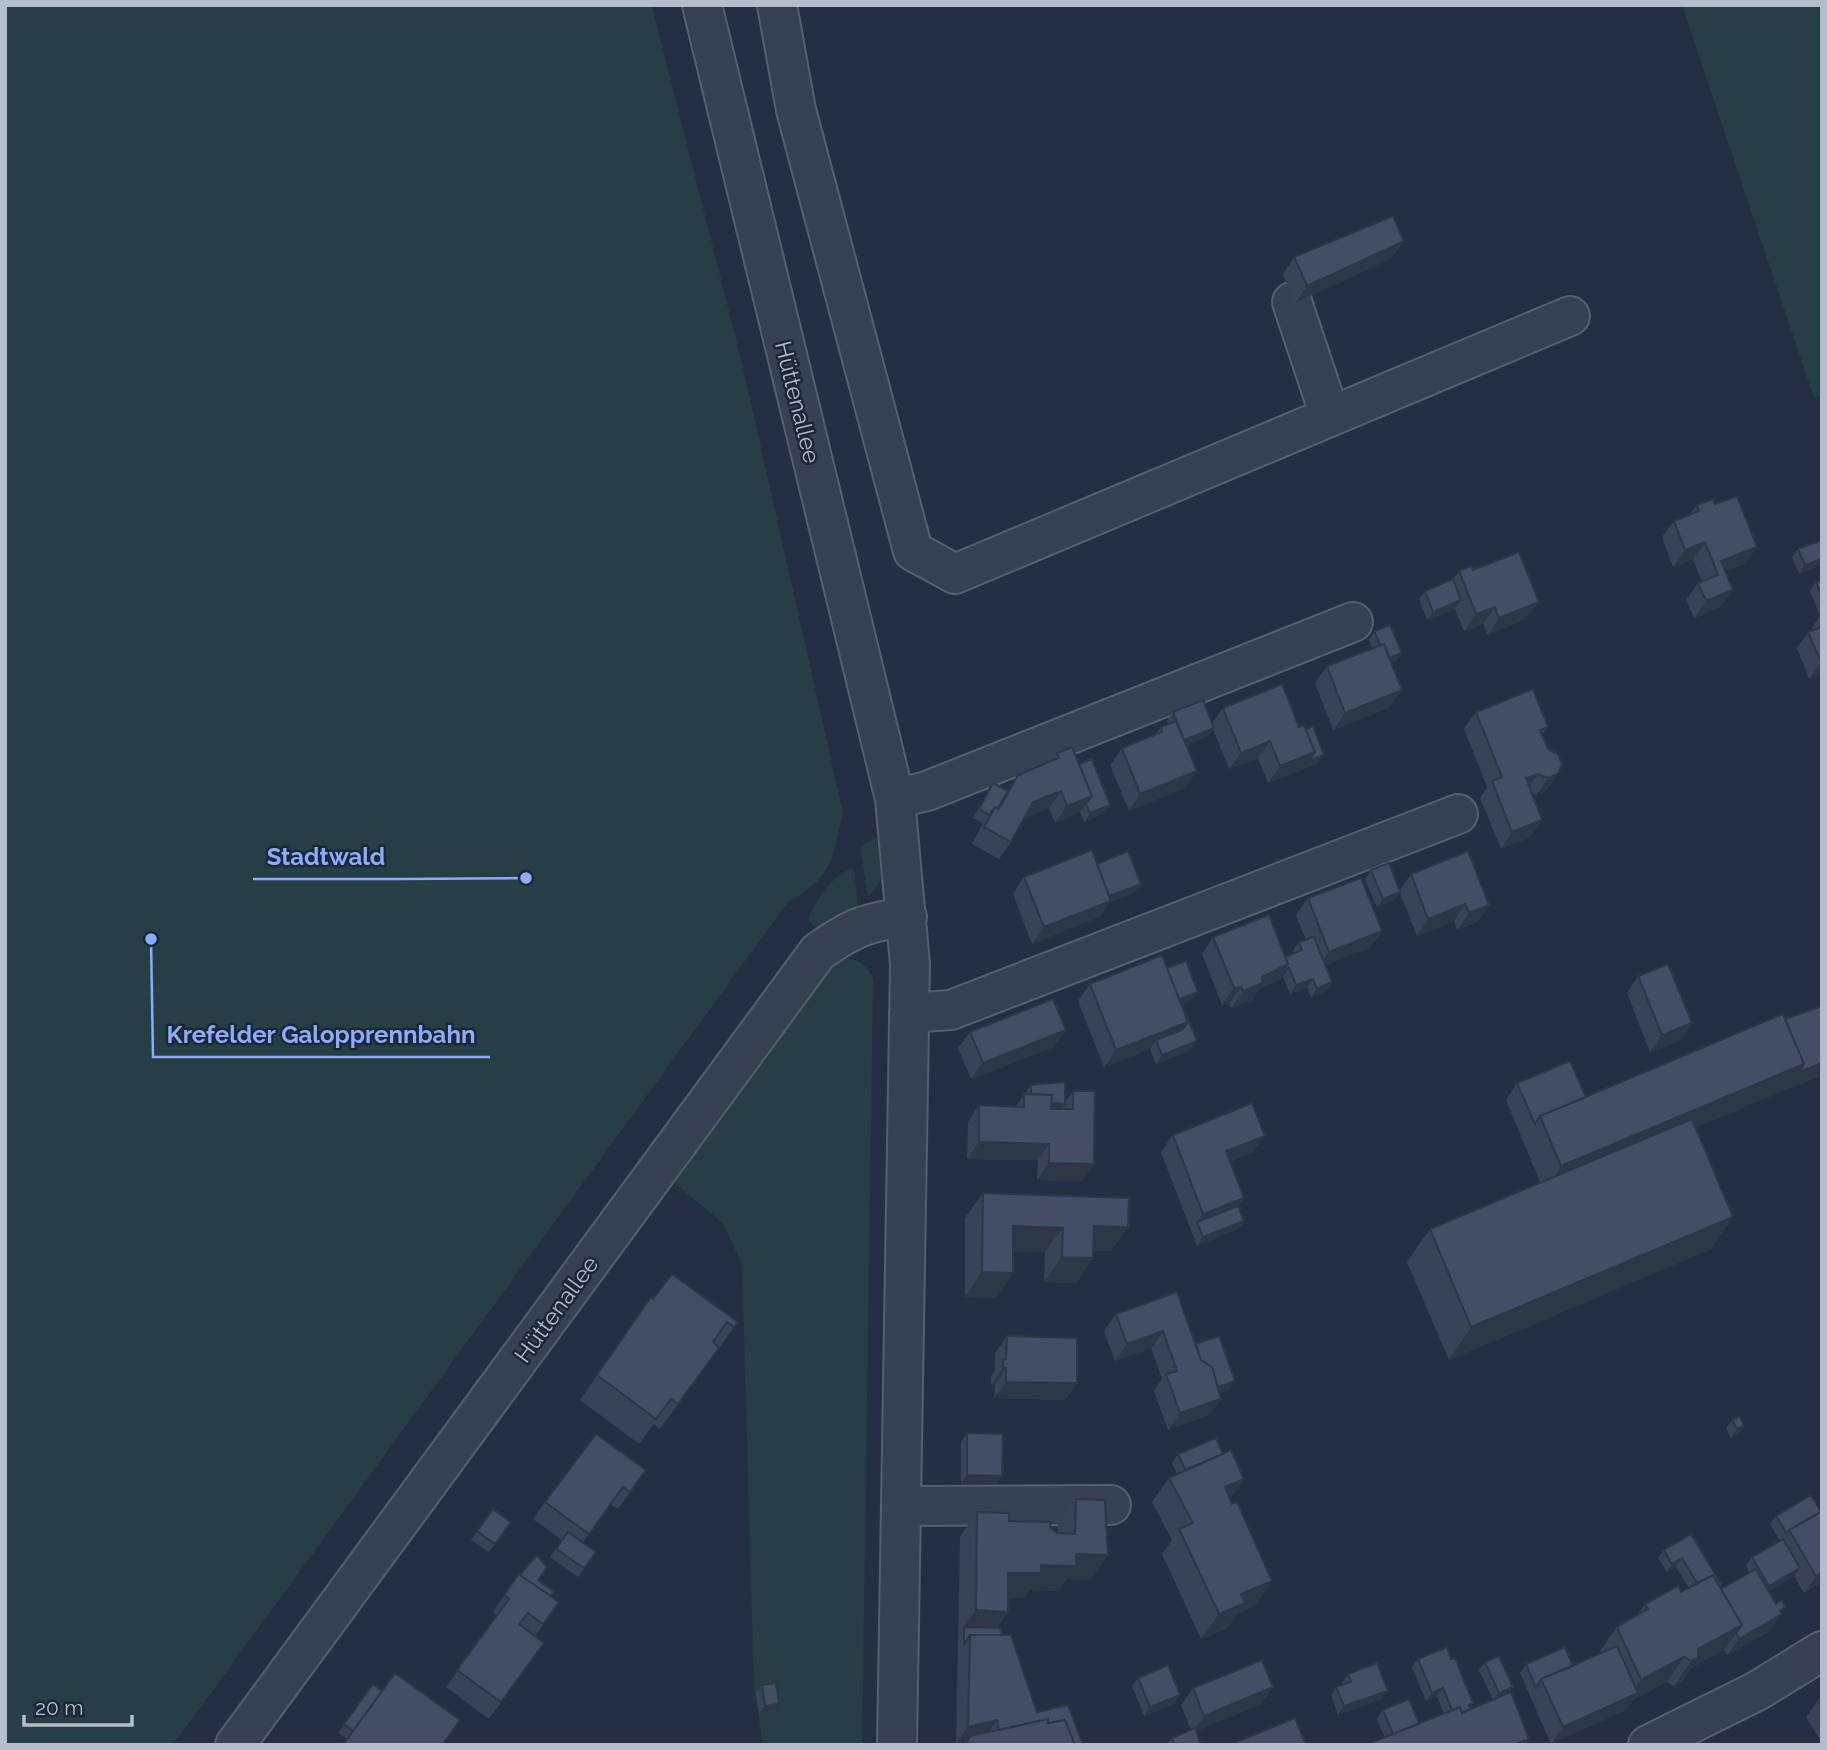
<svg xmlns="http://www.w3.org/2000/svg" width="1827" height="1750" font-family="Raleway,sans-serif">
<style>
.green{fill:#263f45}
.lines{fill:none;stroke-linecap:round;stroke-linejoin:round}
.minor-casing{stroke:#565f71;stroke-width:42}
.minor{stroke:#384153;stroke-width:38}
.wall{fill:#394358}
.shaded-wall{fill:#2e3747}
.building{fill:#424e66;stroke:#2e3747;stroke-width:2}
.labels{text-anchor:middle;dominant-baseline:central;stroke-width:5;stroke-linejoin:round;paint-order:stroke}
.street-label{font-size:23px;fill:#b5bdcd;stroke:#1d2639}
.leader{fill:none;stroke:#89adff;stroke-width:2.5}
.callout-dot{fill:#89adff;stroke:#1d2639;stroke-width:2.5}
.callout-label{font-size:24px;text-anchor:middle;font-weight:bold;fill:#89adff;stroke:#1d2639;stroke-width:5;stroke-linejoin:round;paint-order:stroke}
</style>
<rect width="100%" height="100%" fill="#242f44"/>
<!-- green -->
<path class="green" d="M5 5H652L742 363 843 813C832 861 833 877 788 902L173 1745H5Z
M1682 5H1822V395L1814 398Z
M877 837 881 880 868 898 860 846Z
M854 868 858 906 817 930 808 919C818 898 830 876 854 868Z
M838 957C856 959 865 962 873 979L862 1745H763L754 1686 742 1264 723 1223 667 1177Z"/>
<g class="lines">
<defs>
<path id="minor" d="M702 5 895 799 910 964 897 1745
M777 5 796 110 913 551 955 574 1570 316
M1292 302 1330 416
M895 799 927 791 1353 622
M909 1013 951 1010 1458 814
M901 1506 1111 1505
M235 1745 818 952C852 928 866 922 907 917
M1648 1745 1757 1691 1822 1651"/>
</defs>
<!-- minor casing -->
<use href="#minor" class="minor-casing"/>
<!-- minor -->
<use href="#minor" class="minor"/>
</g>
<!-- wall -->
<path class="wall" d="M1294 257 1392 258 1295 303 1283 274Z
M1715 504 1757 547 1745 564 1725 571 1733 590 1721 607 1694 618 1686 600 1698 583 1702 582 1693 559 1673 567 1662 537 1674 521 1690 514 1697 505Z
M1798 549 1822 565 1799 574 1792 557Z
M1473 570 1527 618 1488 635 1483 624 1464 631 1455 609 1427 620 1419 599 1425 591 1453 579 1459 571Z
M1822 580V674L1809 679 1797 648 1808 632 1813 630 1812 628 1820 616 1810 591 1816 582Z
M1374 631 1402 653 1396 661 1392 663 1390 707 1333 730 1315 683 1327 666 1372 648 1369 640Z
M1223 708 1299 727 1318 763 1268 783 1258 758 1229 769 1213 729 1208 736 1186 745 1197 771 1185 788 1129 811 1110 765 1122 748 1155 735 1161 727 1168 724 1167 721 1173 712 1212 723Z
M1476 712 1548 727 1542 734 1558 774 1546 791 1536 795 1532 793 1531 837 1501 849 1480 798 1487 787 1464 729Z
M1057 753 1079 764 1110 805 1104 813 1084 822 1080 812 1055 823 1049 808 1024 818 1011 842 999 859 972 844 983 823 973 818 993 783 1007 791 1018 775 1052 761Z
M1097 864 1135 892 1110 902 1099 917 1032 944 1013 894 1024 877Z
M1371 870 1400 890 1411 874 1489 905 1477 922 1457 930 1454 921 1417 936 1400 893 1394 900 1377 907 1365 879Z
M1308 898 1382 931 1370 948 1325 965 1326 991 1311 997 1307 987 1290 994 1283 977 1259 989 1252 1000 1231 1008 1229 1004 1222 1005 1202 954 1213 937 1285 957 1294 953 1293 951 1299 942 1306 940 1296 915Z
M1167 968 1192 1000 1182 1004 1191 1050 1156 1064 1150 1049 1104 1067 1078 1001 1090 984Z
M1638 976 1681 1040 1650 1052 1627 993Z
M1785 1019 1822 1075 1696 1127 1733 1217 1711 1249 1449 1360 1407 1262 1430 1229 1540 1182 1506 1100 1517 1083 1586 1097Z
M970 1032 1054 1047 971 1079 958 1048Z
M1031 1085 1061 1109 1073 1091 1094 1164 1082 1181 1037 1180 1038 1160 967 1159 968 1122 979 1105 1016 1106Z
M1173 1135 1253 1152 1230 1162 1244 1198 1238 1206 1244 1221 1238 1229 1197 1246 1161 1152Z
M983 1193 1128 1227 1111 1251H1093V1258L1076 1283 1044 1282 1045 1252 1013 1251V1273L996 1298 965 1297V1218Z
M651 1297 738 1322 660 1429 654 1424 639 1444 580 1400Z
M1116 1314 1196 1344 1235 1381 1229 1390 1219 1393 1221 1399 1209 1415 1168 1430 1154 1391 1162 1379 1151 1348 1115 1361 1104 1331Z
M1007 1336 1077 1383 1065 1400 994 1398 995 1385H991V1376L995 1371V1353Z
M1732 1420 1744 1426 1738 1434 1731 1438 1726 1428Z
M967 1433 996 1484 961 1483V1442Z
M1178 1454H1223L1244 1479 1230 1499 1272 1581 1255 1606 1238 1613 1227 1628 1201 1639 1162 1554 1172 1540 1152 1502 1169 1478 1177 1474 1172 1463Z
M646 1470 618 1509 611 1504 583 1542 596 1552 578 1577 550 1557 562 1540 533 1519 545 1502Z
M1811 1495 1822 1582 1804 1593 1794 1576 1769 1591 1776 1604 1785 1607 1770 1631 1727 1655 1724 1650 1690 1669 1681 1683 1674 1686 1667 1682 1634 1699 1626 1710 1551 1744 1520 1673 1526 1664 1573 1666 1601 1653 1600 1651 1617 1627 1637 1616 1645 1604 1681 1592 1689 1588 1676 1567 1667 1572 1658 1558 1664 1550 1691 1534 1721 1589 1750 1573 1746 1566 1752 1557 1780 1541 1770 1524 1776 1516Z
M1076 1499 1091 1580 1066 1579 1058 1591 1030 1590 1024 1598H1008V1612L997 1628 1002 1635 1037 1712 1083 1745H964L966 1741 956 1744 960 1537 977 1512 1009 1521 1050 1527 1058 1533V1524Z
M493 1509 511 1522 489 1552 471 1540Z
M519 1574 538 1580 551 1596 559 1602 535 1636 544 1643 489 1719 446 1687 497 1615 493 1612Z
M1418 1659H1451L1473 1703 1470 1707 1471 1709 1493 1700 1479 1670 1485 1662 1508 1694 1529 1739 1385 1738 1377 1719 1383 1710 1419 1724 1444 1714 1437 1696 1426 1701 1412 1667Z
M1348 1674 1382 1699 1338 1715 1331 1695 1336 1687 1342 1685V1683Z
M1138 1678 1180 1695 1174 1704 1144 1716 1132 1686Z
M373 1684 382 1691 460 1720 443 1745H343L347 1739 338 1733Z
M762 1685 774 1712 759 1714 756 1693Z
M1273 1687 1261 1704 1196 1731 1201 1745H1167L1172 1738 1191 1730 1181 1705 1193 1688Z
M1822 1698V1743L1806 1717 1818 1700Z"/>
<!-- shaded-wall -->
<path class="shaded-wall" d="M1404 241 1392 258 1295 303 1307 286Z
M1705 542 1693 559 1673 567 1685 550Z
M1757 547 1745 564 1718 574 1721 561Z
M1822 559V565L1799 574 1805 565Z
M1733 590 1721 607 1694 618 1706 601Z
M1461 600 1455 609 1427 620 1433 612Z
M1539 602 1527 618 1488 635 1499 618Z
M1495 607 1483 624 1464 631 1476 614Z
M1402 653 1396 661 1380 668 1386 659Z
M1821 662H1822V674L1809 679Z
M1402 690 1390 707 1333 730 1345 713Z
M1214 728 1208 736 1178 748 1184 740Z
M1270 741 1258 758 1229 769 1241 753Z
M1315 752 1324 755 1318 763 1268 783 1280 766Z
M1197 771 1185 788 1129 811 1140 794Z
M1538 774 1526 791V778Z
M1558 774 1546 791 1536 795 1548 778Z
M1061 791 1049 808 1021 819 1033 802Z
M1092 796 1080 812 1055 823 1067 806Z
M1110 805 1104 813 1084 822 1090 813Z
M1542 820 1531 837 1501 849 1512 832Z
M1141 884 1135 892 1110 902 1099 917 1032 944 1044 927 1102 899Z
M1400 892 1394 900 1377 907 1383 899Z
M1465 904 1454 921 1417 936 1428 919Z
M1489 905 1477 922 1457 930 1469 913Z
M1382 931 1370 948 1317 968 1329 952Z
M1288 964 1276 980 1259 989 1252 1000 1231 1008 1243 991 1262 977Z
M1289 968 1283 977 1276 980 1282 972Z
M1313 979 1307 987 1290 994 1296 985Z
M1332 982 1326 991 1311 997 1317 989Z
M1241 987 1229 1004 1222 1005 1234 988Z
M1198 992 1192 1000 1174 1007 1180 999Z
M1188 1022 1176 1039 1156 1040 1150 1049 1104 1067 1116 1050Z
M1692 1023 1681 1040 1650 1052 1662 1035Z
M1066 1030 1054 1047 971 1079 983 1063Z
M1197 1041 1191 1050 1156 1064 1162 1055Z
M1822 1063V1075L1544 1191 1561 1166 1804 1064Z
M1030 1102 1065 1104 1059 1112Z
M1265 1136 1253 1152 1215 1168 1226 1151Z
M979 1142 1049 1144 1038 1160 967 1159Z
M1049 1163 1094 1164 1082 1181 1037 1180Z
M1244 1198 1232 1214 1197 1222 1203 1214Z
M1733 1217 1711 1249 1449 1360 1471 1327Z
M1244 1221 1238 1229 1197 1246 1203 1237Z
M1013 1226 1063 1228 1045 1252 996 1251Z
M1094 1226 1128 1227 1111 1251 1076 1250Z
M1062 1257 1093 1258 1076 1283 1044 1282Z
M982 1272 1013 1273 996 1298 965 1297Z
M1163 1331 1151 1348 1115 1361 1127 1344Z
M719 1348 702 1372 660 1429 678 1404Z
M1003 1368H1006L995 1385H991Z
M1235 1381 1229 1390 1204 1399 1210 1390Z
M1006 1382 1077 1383 1065 1400 994 1398Z
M1221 1399 1209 1415 1168 1430 1180 1413Z
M1744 1426 1738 1434 1731 1438 1737 1429Z
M967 1475 1002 1476 996 1484 961 1483Z
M1244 1479 1227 1504 1225 1487Z
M1076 1554 1108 1555 1091 1580 1066 1579 1058 1591 1030 1590 1024 1598 990 1597 1008 1573 1041 1565Z
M1682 1558 1676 1567 1667 1572 1672 1564Z
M1800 1568 1794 1576 1763 1594 1769 1586Z
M1822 1572V1582L1804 1593 1816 1576Z
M1272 1581 1255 1606 1238 1613 1227 1628 1201 1639 1219 1614 1241 1594Z
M1785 1607 1770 1631 1727 1655 1739 1639Z
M976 1610 1008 1612 991 1636 964 1627Z
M1742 1625 1724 1650 1690 1669 1681 1683 1674 1686 1691 1661 1698 1649Z
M1684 1657 1667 1682 1634 1699 1626 1710 1551 1744 1563 1727 1628 1697 1641 1680Z
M1273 1687 1261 1704 1192 1733 1204 1716Z
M1513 1687 1507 1695 1493 1701 1499 1693Z
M1443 1688 1437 1696 1426 1701 1432 1693Z
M1388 1691 1382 1699 1338 1715 1344 1706Z
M1180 1695 1174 1704 1144 1716 1150 1707Z
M779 1704 774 1712 759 1714 765 1706Z
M997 1720 985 1737 970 1736 966 1741 956 1744 968 1727Z
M1529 1739 1525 1745H1514Z"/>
<!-- building -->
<path class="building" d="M1393 216 1404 241 1307 286 1294 257Z
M1737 496 1757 547 1721 561 1733 590 1706 601 1698 583 1718 575 1705 542 1685 550 1674 521 1699 511 1697 505 1713 499 1715 504Z
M1822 540V559L1805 565 1798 549Z
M1519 552 1539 602 1499 618 1495 607 1476 614 1459 571 1471 566 1473 570Z
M1453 579 1461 600 1433 612 1425 591Z
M1822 580V597L1816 582Z
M1390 625 1402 653 1389 658 1384 644 1380 645 1374 631Z
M1822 627V662H1821L1808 632Z
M1384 644 1402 690 1345 713 1327 666Z
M1282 684 1299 727 1304 725 1315 752 1280 766 1270 741 1241 753 1223 708Z
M1533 689 1548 727 1540 730 1548 749 1558 754 1562 764 1558 774 1548 778 1538 774 1526 778 1542 820 1512 832 1492 781 1502 777 1476 712Z
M1203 700 1214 728 1184 740 1173 712Z
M1176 721 1197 771 1140 794 1122 748 1162 732 1161 727Z
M1313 726 1324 755 1309 761 1315 752 1306 730Z
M1072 747 1092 796 1067 806 1061 791 1033 802 1011 842 984 827 995 807 999 809 1018 775 1059 758 1057 753Z
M1092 759 1110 805 1090 813 1086 804 1092 796 1079 764Z
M993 783 1008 791 998 808 995 807 989 815 979 809Z
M1092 850 1111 901 1044 927 1024 877Z
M1128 851 1141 884 1109 896 1097 864Z
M1468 851 1489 905 1469 913 1465 904 1428 919 1411 874Z
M1389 863 1400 892 1383 899 1371 870Z
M1361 878 1382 931 1329 952 1308 898Z
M1269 915 1288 964 1262 977 1263 983 1243 991 1241 987 1234 988 1213 937Z
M1314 937 1332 982 1317 989 1313 979 1296 985 1289 968 1282 972 1288 964 1285 957 1302 950 1299 942Z
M1162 955 1188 1022 1116 1050 1090 984Z
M1186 961 1198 992 1180 999 1197 1041 1162 1055 1156 1040 1182 1030 1188 1022 1167 968Z
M1668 964 1692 1023 1662 1035 1638 976Z
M1053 999 1066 1030 983 1063 970 1032Z
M1822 1006V1063L1799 1072 1804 1064 1785 1019Z
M1783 1014 1804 1064 1561 1166 1540 1116Z
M1570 1061 1586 1097 1540 1116 1535 1124 1517 1083Z
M1065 1082V1104L1051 1103 1052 1095 1031 1094V1085Z
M1073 1091H1095L1094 1164 1049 1163V1144L979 1142V1105L1024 1107V1094L1052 1095 1051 1109H1073Z
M1252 1103 1265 1136 1226 1151 1244 1198 1203 1214 1173 1135Z
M1692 1119 1733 1217 1471 1327 1430 1229Z
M983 1193 1129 1198 1128 1227 1094 1226 1093 1258 1062 1257 1063 1228 1013 1226V1273L982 1272Z
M1238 1206 1244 1221 1203 1237 1197 1222Z
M672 1274 738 1322 734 1327 727 1322 713 1342 719 1348 678 1404 671 1399 656 1419 597 1375 651 1297 653 1299Z
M1177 1292 1201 1360 1212 1367 1221 1399 1180 1413 1166 1374 1177 1371 1163 1331 1127 1344 1116 1314Z
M1007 1336 1077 1338V1383L1006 1382V1368H1003V1360L1006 1359Z
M1219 1336 1235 1381 1218 1387 1212 1367 1201 1360 1196 1344Z
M1740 1416 1744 1426 1737 1429 1732 1420Z
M967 1433 1003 1434 1002 1476 967 1475Z
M596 1434 646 1470 630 1492 623 1487 589 1534 545 1502Z
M1216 1438 1223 1454 1185 1470 1178 1454Z
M1231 1450 1244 1479 1225 1487 1232 1504 1237 1502 1272 1581 1241 1594 1245 1603 1219 1614 1179 1529 1193 1523 1169 1478Z
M1811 1495 1821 1512 1789 1530 1787 1534 1776 1516Z
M1076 1499 1105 1500 1108 1555 1076 1554V1566L1041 1565V1573H1008V1612L976 1610 977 1512 1009 1513V1521L1051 1522 1050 1527 1057 1533 1075 1534Z
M493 1509 511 1522 495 1544 477 1531Z
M1822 1511V1572L1816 1576 1789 1530Z
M568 1532 596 1552 584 1568 556 1549Z
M1691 1534 1721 1584 1719 1586 1713 1575 1697 1583 1682 1558 1672 1564 1664 1550Z
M1783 1539 1800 1568 1769 1586 1752 1557Z
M537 1555 547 1567 538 1580 554 1592 551 1596 520 1575Z
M1756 1569 1776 1604 1782 1600 1785 1607 1780 1611 1782 1614 1739 1639 1736 1633 1742 1625 1721 1589Z
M519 1574 559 1602 543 1624 528 1613 519 1624 544 1643 501 1702 457 1670 509 1599 504 1595Z
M1713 1575 1742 1625 1698 1649V1658L1691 1661 1684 1657 1641 1680 1617 1627 1648 1609 1645 1604 1678 1586 1681 1592Z
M964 1627 1000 1628 1002 1635H970L964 1644Z
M970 1635H1011L1037 1712 1068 1705 1083 1745H1075L1065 1720 1048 1723V1719L999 1730 997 1720 968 1727Z
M1617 1646 1638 1693 1563 1727 1541 1679Z
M1447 1647 1451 1659 1455 1658 1473 1703 1469 1705 1471 1709 1462 1713 1460 1707 1452 1710 1443 1688 1432 1693 1418 1659Z
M1565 1647 1573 1666 1541 1679 1536 1688 1526 1664Z
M1499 1656 1513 1687 1499 1693 1485 1662Z
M1262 1660 1273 1687 1204 1716 1193 1688Z
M1377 1663 1388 1691 1344 1706 1336 1687 1351 1682 1348 1674Z
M1168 1665 1180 1695 1150 1707 1138 1678Z
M395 1673 460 1720 442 1745H343Z
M776 1683 779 1704 765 1706 762 1685Z
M373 1684 382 1691 353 1731 344 1724Z
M1511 1692 1529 1739 1514 1745 1368 1744 1460 1707 1462 1713Z
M1822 1698V1706L1818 1700Z
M1409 1699 1419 1724 1393 1734 1383 1710Z
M1295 1718 1306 1745H1229Z
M1048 1719V1723L1065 1720 1075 1745H966L970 1736Z
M1195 1728 1201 1745H1174L1172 1738Z"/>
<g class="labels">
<!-- street labels -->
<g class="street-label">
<text transform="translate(798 402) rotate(76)">Hüttenallee</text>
<text transform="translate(556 1309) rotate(-54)">Hüttenallee</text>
</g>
</g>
<!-- callouts -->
<path class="leader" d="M526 878L400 879H253M151 939L153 1057H490"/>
<g class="callout-dot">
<circle cx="526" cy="878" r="7"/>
<circle cx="151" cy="939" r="7"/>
</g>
<g class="callout-label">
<text x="326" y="865">Stadtwald</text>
<text x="321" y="1043">Krefelder Galopprennbahn</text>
</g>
<!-- border -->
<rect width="1827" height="1750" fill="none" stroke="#b5bdcd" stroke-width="14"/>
<!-- scale -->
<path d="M24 1715v10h108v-10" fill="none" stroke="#b5bdcd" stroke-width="3.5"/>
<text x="35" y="1715" font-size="21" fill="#b5bdcd" stroke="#1d2639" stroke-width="5" paint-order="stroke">20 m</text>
</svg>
